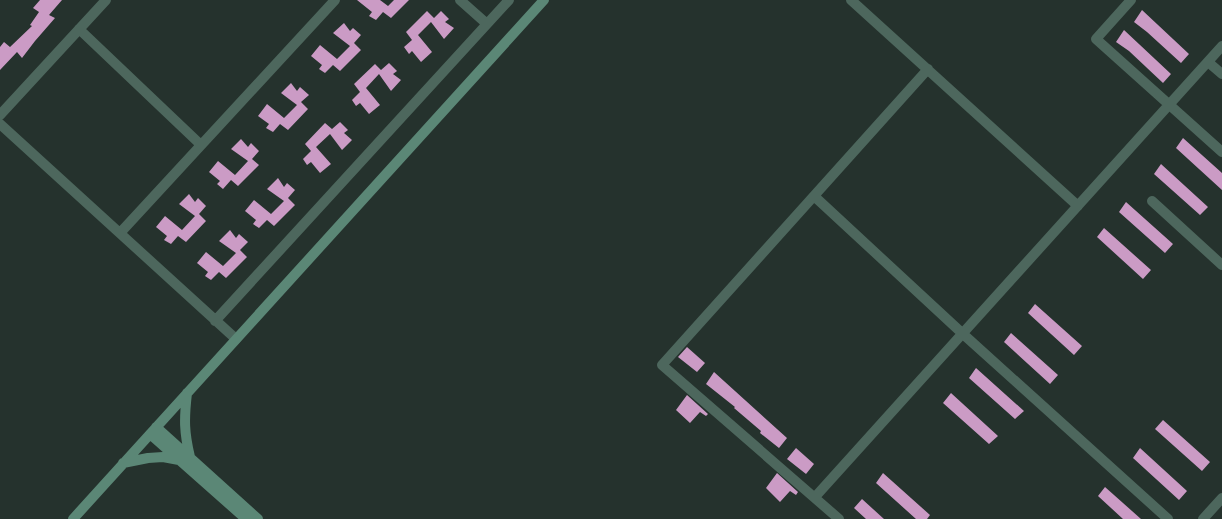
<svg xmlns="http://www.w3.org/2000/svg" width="1222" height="519" font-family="'Public Sans',sans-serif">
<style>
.building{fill:#cb9bc5}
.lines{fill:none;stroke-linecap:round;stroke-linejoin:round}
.street{stroke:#4d675d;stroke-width:10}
.secondary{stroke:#5b8776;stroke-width:10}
</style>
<rect width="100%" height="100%" fill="#25322d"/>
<!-- building -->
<path class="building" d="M40 0H62L49 15 55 18 35 41 22 58 17 52 0 70V47L4 42 10 47 32 26 30 25 39 12 33 8Z
M357 0H380L388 6 394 0H409L391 18 383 12 376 20 369 16 372 12Z
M1142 10 1189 54 1181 63 1147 32 1134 22Z
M427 11 434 18 441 11 449 19 445 22 454 28 444 39 431 22 418 35 432 52 421 62 412 51 409 54 404 47 412 40 406 32Z
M344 23 350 31 353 28 361 35 354 43 361 50 340 71 333 65 325 73 319 69 322 65 311 56 320 45 337 59 350 46 333 33Z
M1124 30 1171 74 1163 83 1129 51 1116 42Z
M389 63 397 71 393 74 401 80 391 91 379 74 366 88 380 105 369 114 360 103 356 106 352 100 360 92 354 84 375 64 381 70Z
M291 83 297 91 300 87 309 95 301 102 308 109 288 130 280 124 273 132 266 128 269 124 258 116 267 104 284 118 297 105 281 93Z
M340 122 348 130 344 133 352 140 342 150 330 134 316 147 331 164 320 173 311 162 307 165 303 159 311 151 305 144 325 123 332 129Z
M1183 138 1222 173V190L1176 148Z
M241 139 248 147 251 143 259 151 252 159 259 165 238 186 231 180 223 189 217 184 220 181 209 172 218 161 235 175 248 161 231 149Z
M1161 164 1208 207 1200 215 1154 174Z
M278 178 284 187 287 183 295 190 288 198 295 205 274 226 267 220 259 228 253 224 256 220 245 211 254 200 271 214 284 201 267 189Z
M189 194 195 202 198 198 206 206 199 214 206 221 186 242 178 236 171 244 164 240 167 236 156 227 165 216 182 230 195 216 179 204Z
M1126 202 1173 244 1165 253 1119 212Z
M1104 228 1151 270 1143 279 1097 237Z
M230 230 236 238 239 234 248 242 240 250 247 257 226 278 219 272 211 280 205 276 208 272 197 263 206 252 223 266 236 253 219 241Z
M1035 304 1082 346 1074 355 1028 313Z
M1011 333 1058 375 1050 384 1004 342Z
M687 347 705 363 697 372 678 357Z
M976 368 1024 411 1015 419 969 378Z
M714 372 787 438 779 448 760 433 761 431 734 408 735 407 706 384Z
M951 393 998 436 989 444 943 403Z
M687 395 708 414 706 416 700 412 690 423 676 410Z
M1163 420 1210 462 1202 471 1155 429Z
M796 448 814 464 806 474 787 459Z
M1140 448 1187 491 1179 500 1133 458Z
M777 473 798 492 796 495 790 491 780 502 766 488Z
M883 473 930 515 927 519H916L876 483Z
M1105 487 1141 519H1123L1098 496Z
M862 499 884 519H866L854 508Z"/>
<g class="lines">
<!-- street -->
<path class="street" d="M460 0 487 24
M851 0 1078 206
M1131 0 1096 39 1222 152
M79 29 201 145
M1208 62 1222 74
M0 115 106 0
M0 124 236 339
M814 196 963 334 1168 519
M1152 201 1222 265
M120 233 335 0
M215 321 509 0
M815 497 1222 46
M839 519 662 365 928 69
M1203 519 1222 498"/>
<!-- secondary -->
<path class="secondary" d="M187 393C184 419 184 432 190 457
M156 427 258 519
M150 434 246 519
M123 463 148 458 163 457 179 460
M73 519 544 0"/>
</g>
</svg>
